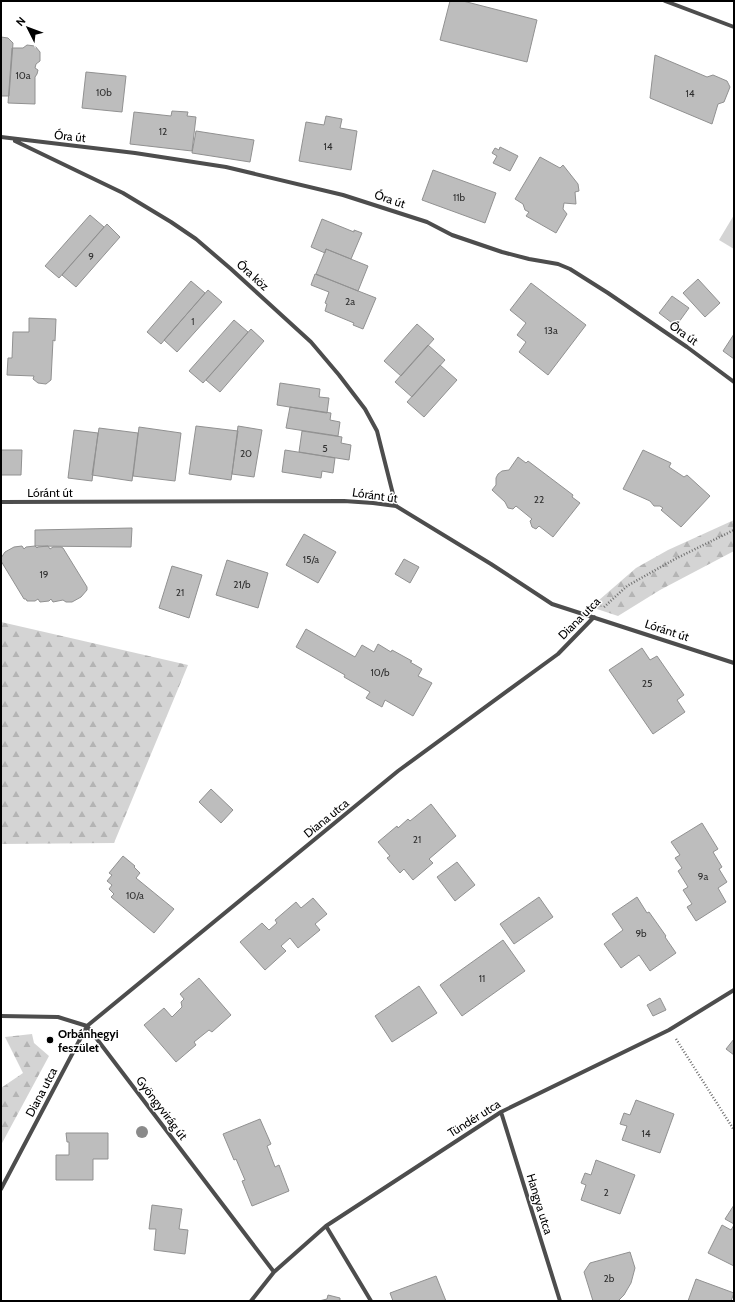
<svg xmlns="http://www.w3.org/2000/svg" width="735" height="1302" font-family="Cabin,sans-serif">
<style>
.forest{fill:url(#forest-firs)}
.pitch{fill:#d4d4d4}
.building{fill:#bdbdbd;stroke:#919191}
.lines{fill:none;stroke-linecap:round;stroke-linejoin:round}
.path{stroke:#6f6f6f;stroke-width:2.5;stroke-dasharray:1 2;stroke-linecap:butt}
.street{stroke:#4d4d4d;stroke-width:4}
.tree{fill:#8a8a8a}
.poi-dot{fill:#000;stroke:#fff;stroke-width:1.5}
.labels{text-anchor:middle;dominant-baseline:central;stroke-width:3;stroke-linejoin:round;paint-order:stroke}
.number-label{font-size:10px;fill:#2f2f2f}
.street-label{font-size:12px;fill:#000;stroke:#fff}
.poi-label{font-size:12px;font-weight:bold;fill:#000;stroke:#fff;text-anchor:start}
</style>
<defs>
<pattern id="forest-firs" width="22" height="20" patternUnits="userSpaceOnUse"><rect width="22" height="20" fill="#d4d4d4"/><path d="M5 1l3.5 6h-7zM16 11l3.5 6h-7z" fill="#b4b4b4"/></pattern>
</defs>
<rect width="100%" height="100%" fill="#fff"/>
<!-- forest -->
<path class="forest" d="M734 520V551L660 590 618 616 591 607 636 568 668 550Z
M1 622 188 665 114 843 1 844Z
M32 1034 34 1043 49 1056 1 1145V1088L23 1073 5 1037Z"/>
<!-- pitch -->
<path class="pitch" d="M734 215V249L719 240Z"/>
<!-- building -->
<path class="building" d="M450 1H463L537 20 527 62 440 40Z
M1 37 8 38 13 43 9 96H1Z
M27 45 35 46 40 52V61L36 64 35 68 38 70 37 74 35 77V104L8 103 12 48H23Z
M655 55 707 77 713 75 727 81 730 87 724 102 718 104 712 124 650 98Z
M86 72 126 76 122 112 82 108Z
M172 111 188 112 187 116 196 117 192 151 130 144 134 112 171 116Z
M326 116 342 119 340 128 357 131 351 170 299 161 306 122 324 125Z
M196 131 254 140 250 162 192 153Z
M500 147 518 156 510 171 493 163 497 156 492 153 495 148 499 150Z
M540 157 560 168 563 165 578 184 579 191 575 192 576 204 564 203 563 209 567 214 556 233 526 216 529 212 525 210 523 204 515 199Z
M433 170 496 193 485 223 422 200Z
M90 215 104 227 59 278 45 266Z
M322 219 354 232V230L362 233 351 259 326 249 325 253 311 247Z
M107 224 120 237 76 287 62 275Z
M326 249 368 266 358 291 316 274Z
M315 274 376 298 363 329 353 325 354 323 325 311 327 304 325 303 329 292 311 285Z
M698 279 720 303 705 317 683 293Z
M191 281 205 293 161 344 147 332Z
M531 283 586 325 548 375 519 352 526 342 517 335 526 323 510 310Z
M208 290 222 302 177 352 164 340Z
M672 296 689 308 676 326 659 313Z
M29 318 56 319 55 341 53 340 51 380 46 384 38 383 33 379 34 376 7 375 8 358H12L13 332H29Z
M234 320 248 332 203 383 189 371Z
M417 324 434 339 401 376 384 361Z
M251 329 264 341 220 392 206 380Z
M734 334V359L723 351Z
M428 345 445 360 412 397 395 382Z
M440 365 457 380 424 417 407 402Z
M280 383 320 389 319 397 329 398 327 413 277 405Z
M290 407 331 413 330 420 340 422 338 436 286 428Z
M196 426 238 431 231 480 189 474Z
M238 426 262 430 254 477 232 474Z
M139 427 181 433 175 481 133 476Z
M99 428 138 433 132 481 92 475Z
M74 430 98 433 92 481 68 478Z
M302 431 342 437 341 443 351 445 349 460 299 452Z
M1 450H22L21 475H1Z
M285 450 335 458 333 473 322 471 321 478 282 472Z
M643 450 671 463 669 467 684 477 687 475 710 496 681 527 661 510 663 508 660 506H654L650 501 623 489Z
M518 457 526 463 528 461 573 495 572 497 580 503 553 537 539 526 536 529 532 527 530 521 532 519 516 506 513 509 508 508 505 502 492 490 496 485V478L498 474 502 471 509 470Z
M132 528 131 547 35 546V530Z
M304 534 336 552 318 583 286 565Z
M22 546 24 549 26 547 35 546 37 548 38 547 48 546 50 549 53 547H61L63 548 87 587V590L81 597 72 602H66L63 600 53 602 51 599 49 601 40 602 38 599 35 601H27L26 599H24L1 561V558L5 552 14 547Z
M404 559 419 567 410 583 395 574Z
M227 560 268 573 258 608 216 595Z
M172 566 202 575 189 618 159 608Z
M306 629 355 657 362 645 374 652 378 644 391 652 392 650 412 661 410 662 422 669 418 676 432 683 413 716 385 700 382 707 366 698 370 692 344 677 345 675 296 647Z
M642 648 650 660 657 656 684 695 677 700 685 712 653 734 609 670Z
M211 789 233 810 221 823 199 802Z
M431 804 456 836 429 859 433 863 413 880 404 869 400 873 387 858 390 856 378 842 397 826 398 828 408 819 410 821Z
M702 823 718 849 713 852 722 867 719 869 727 882 718 888 726 902 696 921 687 907 692 904 683 890 688 887 678 871 682 868 675 858 680 855 671 842Z
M123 856 135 866 134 867 140 873 136 878 174 909 154 933 111 897 114 894 109 889 112 885 107 881 112 875 109 873Z
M457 862 475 885 455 901 437 877Z
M539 897 553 917 514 944 500 924Z
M637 897 647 913 649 912 666 936 665 937 676 953 650 971 639 955 621 968 604 944 623 930 612 914Z
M313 898 327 914 315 924 320 930 298 948 290 938 281 946 286 951 265 970 240 942 262 923 269 930 277 923 275 920 296 902 301 908Z
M503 940 525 971 462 1016 440 985Z
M199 978 231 1015 212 1032 209 1030 194 1042 196 1045 176 1062 144 1025 164 1008 172 1017 182 1007 181 1002 184 999 180 994Z
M419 986 437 1013 392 1042 375 1016Z
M660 998 666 1010 653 1016 647 1005Z
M734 1039V1055L726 1049Z
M636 1100 674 1114 660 1153 622 1140 627 1126 620 1124 624 1113 630 1115Z
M260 1119 271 1144 267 1146 275 1167 279 1165 289 1191 252 1206 242 1181 245 1180 236 1159 234 1160 223 1134Z
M66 1133H108V1159H93V1180H56V1155H69V1142H67Z
M596 1160 635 1175 620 1214 581 1200 586 1185 581 1183 585 1173 591 1175Z
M152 1205 182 1209 179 1229 188 1230 185 1254 154 1250 156 1229H149Z
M734 1205V1224L725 1219Z
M722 1225 731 1230 734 1225V1266L708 1253Z
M630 1252 635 1268 631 1283 624 1295 618 1301H593L584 1272 590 1263Z
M436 1276 446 1301H393L390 1293Z
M696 1279 734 1293 731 1301H688Z
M328 1295 340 1298V1301H319L327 1299Z"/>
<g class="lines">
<!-- path -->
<path class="path" d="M604 607 627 586 675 559 734 530
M676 1039 734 1130"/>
<!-- street -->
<path class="street" d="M665 1 734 27
M1 137 135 153 226 167 343 195 427 222 452 235 502 252 529 259 558 264 570 269 608 293 687 347 734 382
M15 141 123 193 171 222 196 239 231 269 311 342 339 375 365 409 377 431 396 506
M1 502 344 501 373 503 396 506 491 564 552 604 734 663
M1 1016 58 1017 87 1026 274 1272
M501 1112 560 1301
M1 1189 87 1026 398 771 558 654 594 617
M326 1226 371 1301
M251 1301 274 1272 326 1226 501 1112 669 1030 734 990"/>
</g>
<!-- trees -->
<circle class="tree" cx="142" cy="1132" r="6"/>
<!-- markers -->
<circle class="poi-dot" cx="50" cy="1040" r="4"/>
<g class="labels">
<!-- number labels -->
<g class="number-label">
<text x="23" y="75">10a</text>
<text x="104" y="92">10b</text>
<text x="690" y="93">14</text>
<text x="163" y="131">12</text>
<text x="328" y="146">14</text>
<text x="459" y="197">11b</text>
<text x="91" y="256">9</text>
<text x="350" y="301">2a</text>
<text x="193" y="321">1</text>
<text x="551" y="330">13a</text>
<text x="325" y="448">5</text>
<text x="246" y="453">20</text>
<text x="539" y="499">22</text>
<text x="311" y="559">15/a</text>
<text x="44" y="574">19</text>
<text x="242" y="584">21/b</text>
<text x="180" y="592">21</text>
<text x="380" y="672">10/b</text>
<text x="647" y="683">25</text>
<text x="417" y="839">21</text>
<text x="703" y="876">9a</text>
<text x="135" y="895">10/a</text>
<text x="641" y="933">9b</text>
<text x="482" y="978">11</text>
<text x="646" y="1133">14</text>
<text x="606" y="1192">2</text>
<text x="609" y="1278">2b</text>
</g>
<!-- street labels -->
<g class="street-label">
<text transform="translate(70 136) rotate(6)">Óra út</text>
<text transform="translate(390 199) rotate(19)">Óra út</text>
<text transform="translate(253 275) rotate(42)">Óra köz</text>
<text transform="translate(684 333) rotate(35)">Óra út</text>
<text x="50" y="492">Lóránt út</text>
<text transform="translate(375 495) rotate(8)">Lóránt út</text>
<text transform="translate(579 618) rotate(-45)">Diana utca</text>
<text transform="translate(667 630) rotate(18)">Lóránt út</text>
<text transform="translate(326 818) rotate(-39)">Diana utca</text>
<text transform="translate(41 1092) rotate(-62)">Diana utca</text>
<text transform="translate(162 1108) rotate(53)">Gyöngyvirág út</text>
<text transform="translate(474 1118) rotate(-32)">Tündér utca</text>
<text transform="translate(540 1204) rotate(73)">Hangya utca</text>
</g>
<!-- poi labels -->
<g class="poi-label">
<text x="58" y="1033">Orbánhegyi<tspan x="58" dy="14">feszület</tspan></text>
</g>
</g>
<!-- border -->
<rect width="735" height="1302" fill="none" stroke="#000000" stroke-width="4"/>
<!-- north arrow -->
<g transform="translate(28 28) rotate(312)" stroke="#ffffff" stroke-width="3" paint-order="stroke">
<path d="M0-3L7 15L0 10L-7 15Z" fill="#000000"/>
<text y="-6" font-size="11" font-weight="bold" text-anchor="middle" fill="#000000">N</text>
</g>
</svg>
